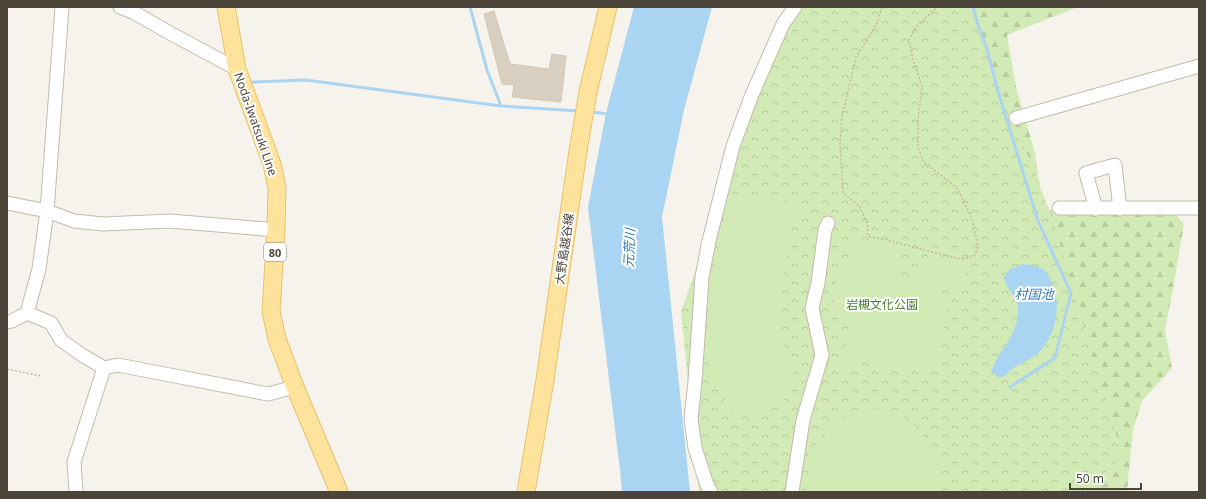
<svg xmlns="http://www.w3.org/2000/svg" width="1206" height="499" font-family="'Noto Sans','Noto Sans JP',sans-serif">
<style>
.forest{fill:url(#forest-firs)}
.park{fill:url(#park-crowns)}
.pitch{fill:#d2eab5}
.water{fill:#a9d4f2}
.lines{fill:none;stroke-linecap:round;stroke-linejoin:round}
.stream{stroke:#a9d4f2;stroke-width:3}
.building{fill:#d8cfc1;stroke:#d3c7b4}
.minor-casing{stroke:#c2bbae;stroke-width:15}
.major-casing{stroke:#e6c16a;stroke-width:19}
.path{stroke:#c4b79f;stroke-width:1.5;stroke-dasharray:2 2;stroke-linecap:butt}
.minor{stroke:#fff;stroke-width:13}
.major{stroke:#ffe39c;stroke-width:17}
.labels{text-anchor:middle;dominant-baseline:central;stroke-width:4;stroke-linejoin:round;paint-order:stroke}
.shield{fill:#fff;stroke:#817c74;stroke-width:1}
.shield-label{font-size:11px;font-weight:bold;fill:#4b4439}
.street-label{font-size:12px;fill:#4b4439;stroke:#fff}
.park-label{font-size:12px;fill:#4a7f2a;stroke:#fff}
.water-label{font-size:13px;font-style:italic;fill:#2e7ab2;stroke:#fff}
</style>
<defs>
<pattern id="forest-firs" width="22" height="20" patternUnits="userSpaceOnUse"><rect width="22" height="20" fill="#d2eab5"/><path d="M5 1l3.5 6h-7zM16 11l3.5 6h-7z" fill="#b6ca9c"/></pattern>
<pattern id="park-crowns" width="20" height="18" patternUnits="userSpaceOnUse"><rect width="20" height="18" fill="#d2eab5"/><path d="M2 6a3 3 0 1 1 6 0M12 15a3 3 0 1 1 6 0" fill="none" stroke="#b6ca9c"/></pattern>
</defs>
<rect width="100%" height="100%" fill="#f6f3ec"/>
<!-- forest -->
<path class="forest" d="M914 7H1078L1007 35 1016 87 1035 153 1043 209 1107 214 1176 215 1184 224 1173 289 1165 330 1172 368 1142 401 1133 430 1127 492H967Z"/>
<!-- park -->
<path class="park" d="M802 7H969L1052 217 1122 455 1094 484 1092 492H699L681 312 774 48Z"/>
<!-- pitch -->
<path class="pitch" d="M729 193 804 204 795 219 788 245 779 318 782 338 795 369 784 400 762 414 732 409 714 384 706 345 711 286Z
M851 240 901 246 897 276 912 279 914 274 920 275 922 274 924 258 967 264 964 291 939 287 937 300 947 302 937 372 859 362 860 356 859 355 855 372 840 369 842 353 845 352 849 320C843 319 838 317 832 316L838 271 846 273 848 272 847 266Z
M865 407 899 412 920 431 937 454 940 492H805L814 448 835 422Z"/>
<!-- water -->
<path class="water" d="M634 7H712L684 110 662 217 690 492H622L620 470 588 207 606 113Z
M1023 264C1032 265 1042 266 1048 274 1049 276 1050 280 1052 282 1061 304 1057 331 1042 349 1035 358 1025 361 1015 367 1010 370 1006 376 1000 378L991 371C999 350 1020 333 1018 308 1017 296 1005 288 1004 277L1010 269Z"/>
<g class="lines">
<!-- stream -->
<path class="stream" d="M470 7 487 70 501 106
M973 7 978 25 987 49 997 88 1038 221 1071 293 1055 358 1010 387
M253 82 306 80 501 106 579 111
M591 112 609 114"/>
</g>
<!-- building -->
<path class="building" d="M494 11 510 64 549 69 552 54 566 56 561 102 512 97 514 85 502 84 484 14Z"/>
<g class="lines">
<defs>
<path id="minor" d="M120 7 135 13 168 32 237 69
M1016 118 1199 66
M7 203 47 211 74 221 103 224 170 221 276 230
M1059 208H1199
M1096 209 1086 173 1115 165 1120 209
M27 313 51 323 61 340 82 355 104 368 118 365 268 394 295 387
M7 322 12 321 27 313 39 269 47 211 62 7
M76 492 74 462 104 368
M711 492 707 485 695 448 691 419 695 381 702 277 709 241 733 146 751 97 783 24 795 7
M792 492 803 420 822 355 812 308 818 283 825 230 828 223"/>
<path id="major" d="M226 7 237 69 272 164 277 188 276 230 271 311 277 339 295 387 339 492
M526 492 545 380 578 151 588 92 608 7"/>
</defs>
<!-- minor casing -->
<use href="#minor" class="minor-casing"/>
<!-- major casing -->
<use href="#major" class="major-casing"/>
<!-- path -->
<path class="path" d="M882 7 877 23 856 57 842 117 840 143 843 193 859 206 867 223 868 236 891 241 940 254 962 259 975 255 978 246 972 218 957 188 923 161 918 147V119L922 86 913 60 909 40 916 27 937 7
M7 369 41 376"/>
<!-- minor -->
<use href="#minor" class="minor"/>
<!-- major -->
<use href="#major" class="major"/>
</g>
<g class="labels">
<!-- shield labels -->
<rect class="shield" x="264" y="243" width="22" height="18" rx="3"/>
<g class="shield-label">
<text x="275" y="252">80</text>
</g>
<!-- street labels -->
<g class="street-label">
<text transform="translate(256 124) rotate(71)">Noda-Iwatsuki Line</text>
<text transform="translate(564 249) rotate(-82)">大野島越谷線</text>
</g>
<!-- park labels -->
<g class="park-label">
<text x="882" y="304">岩槻文化公園</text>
</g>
<!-- water labels -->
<g class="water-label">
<text transform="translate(629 248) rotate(-87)">元荒川</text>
<text x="1034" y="294">村国池</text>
</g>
</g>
<!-- border -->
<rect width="1206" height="499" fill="none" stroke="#4b4439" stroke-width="16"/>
<!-- scale -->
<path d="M1070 483v6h71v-6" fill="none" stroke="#4b4439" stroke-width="2"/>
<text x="1076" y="483" font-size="12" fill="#4b4439" stroke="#ffffff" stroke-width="3" paint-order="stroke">50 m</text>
</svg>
